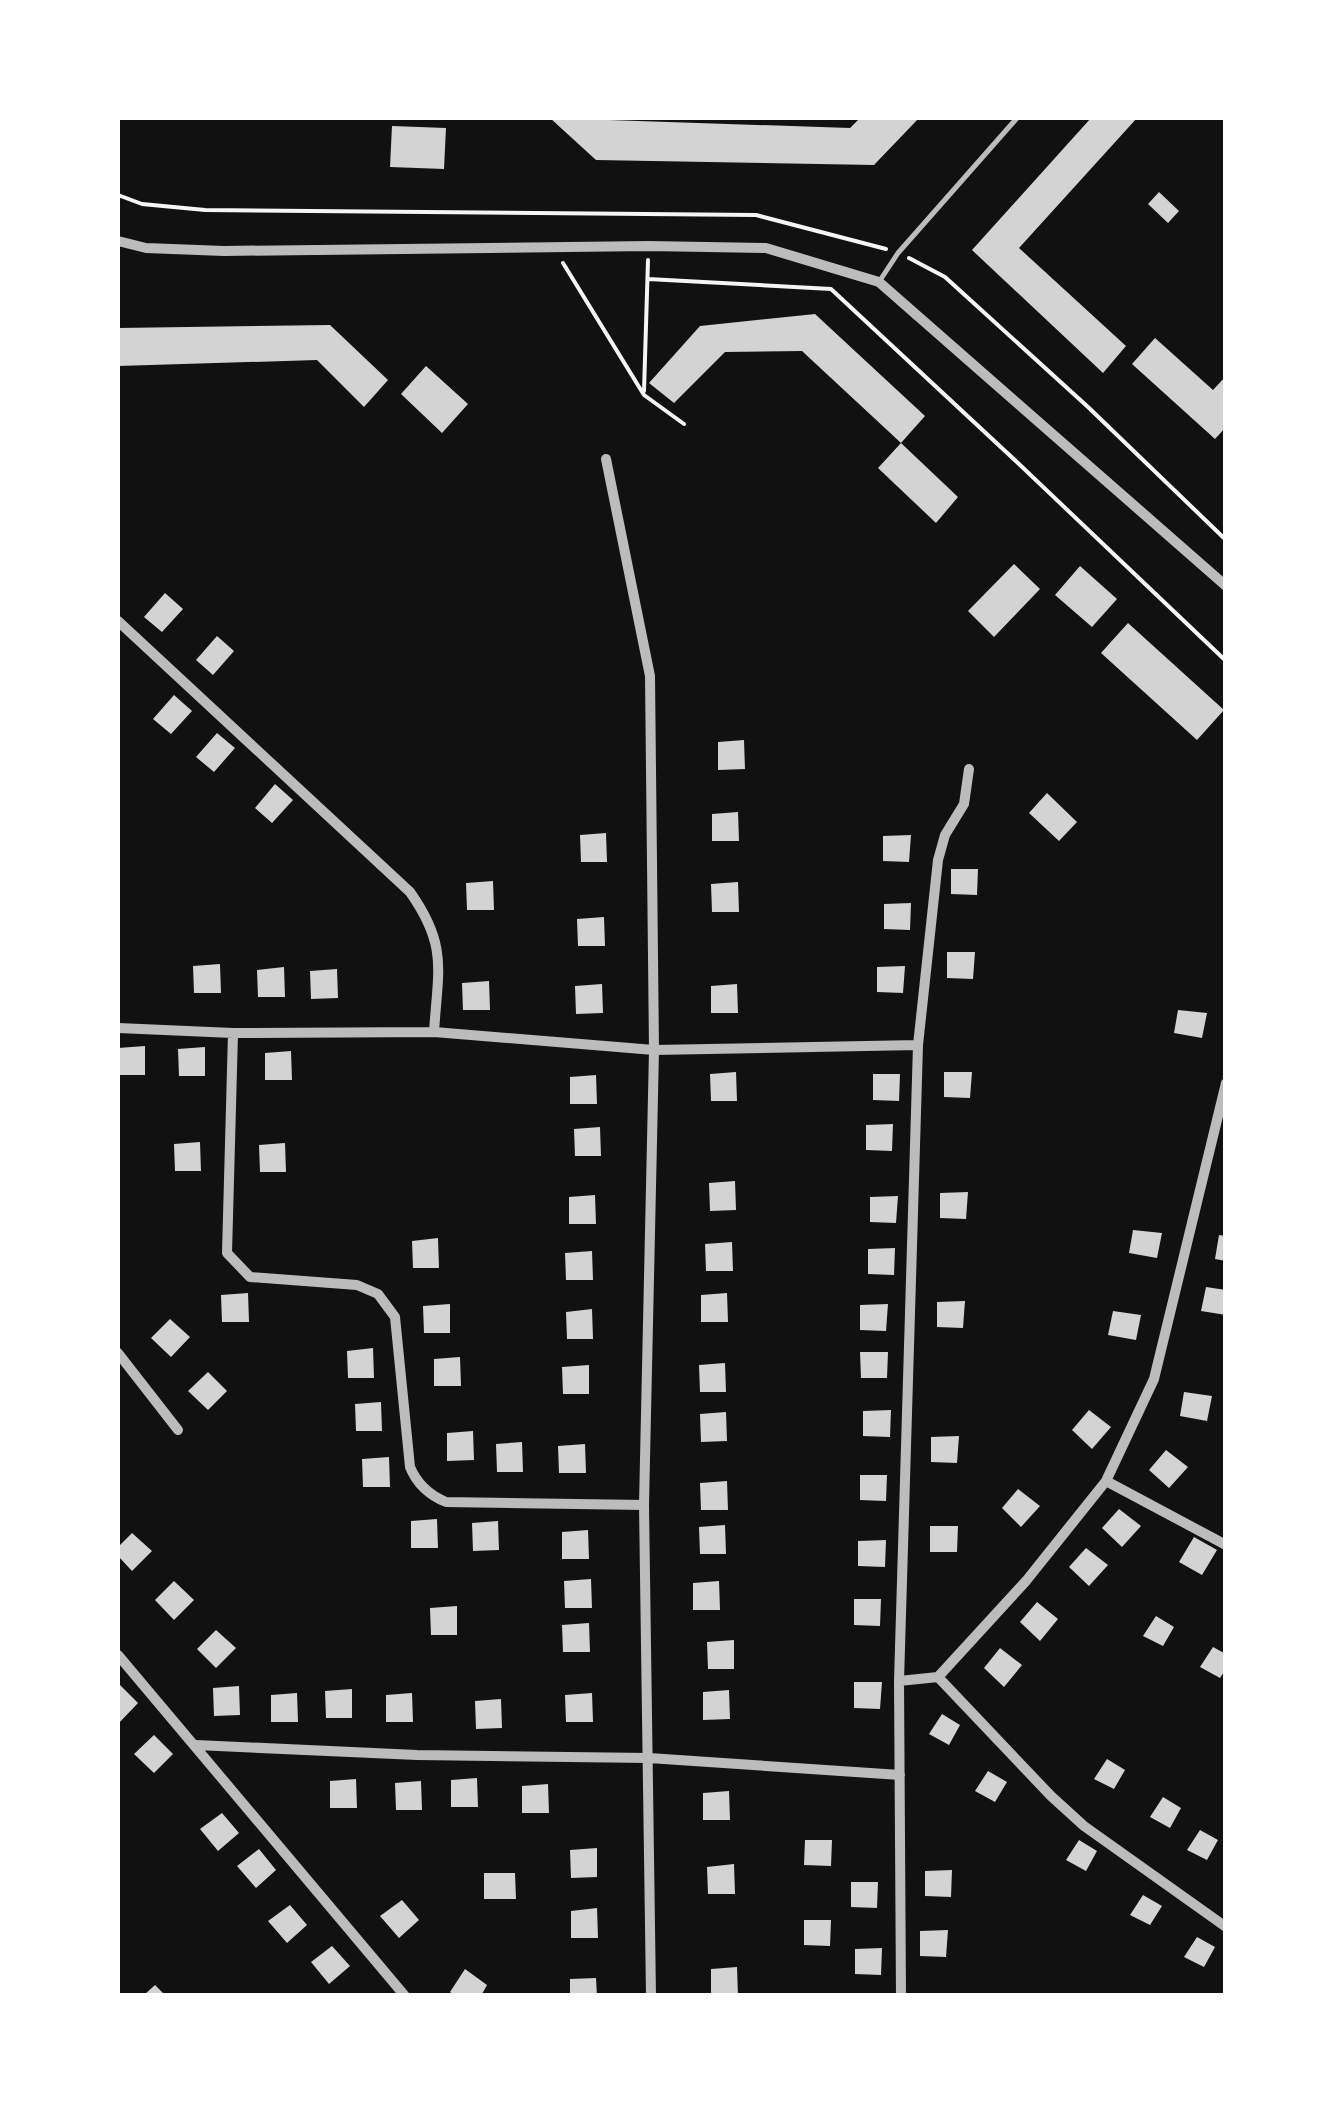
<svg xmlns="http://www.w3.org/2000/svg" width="1343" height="2113" font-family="'Sofia Sans Condensed',sans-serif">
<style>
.building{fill:#d3d3d3}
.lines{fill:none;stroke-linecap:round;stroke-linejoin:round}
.path{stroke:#f5f5f5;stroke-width:4}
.service{stroke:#bcbcbc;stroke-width:5}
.minor{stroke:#bcbcbc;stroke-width:10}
</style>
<rect width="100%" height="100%" fill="#111"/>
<!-- building -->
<path class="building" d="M550 118 850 128 860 118H919L874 165 596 160Z
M1091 118H1137L1019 248 1126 346 1103 373 972 250Z
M392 126 446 128 444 169 390 167Z
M1159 192 1179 211 1168 223 1148 204Z
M815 314 925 416 901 443 802 351 725 352 674 403 649 383 700 326Z
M330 325 388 380 364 407 317 360 118 366V328Z
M1155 338 1213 390 1226 376V427L1215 439 1132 364Z
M426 366 468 404 442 433 401 394Z
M901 443 958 497 936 523 878 468Z
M1014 564 1040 589 994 637 968 611Z
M1080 566 1117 599 1092 627 1055 595Z
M165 593 183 609 162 632 144 617Z
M1128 623 1224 710 1197 740 1101 653Z
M217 636 234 651 213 675 196 660Z
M174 695 192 711 171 734 153 719Z
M217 733 235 748 214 772 196 757Z
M744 740 745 769 718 770V742Z
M275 784 293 800 272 823 255 808Z
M1047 793 1077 822 1059 841 1029 813Z
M738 812 739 841H712V814Z
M606 833 607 862H581L580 835Z
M911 835 909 862 883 861V836Z
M951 869H978L977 895 951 894Z
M493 881 494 910H467L466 883Z
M738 882 739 912H712L711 884Z
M911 903 910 930 884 929V904Z
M604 917 605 946H578L577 919Z
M947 952H975L973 979 947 978Z
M220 964 221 993H194L193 966Z
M905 966 903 993 877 992V967Z
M284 967 285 997H258L257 970Z
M337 969 338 998 311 999 310 971Z
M489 981 490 1010H463L462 983Z
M602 984 603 1013 576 1014 575 986Z
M737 984 738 1013H711V986Z
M1178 1010 1207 1013 1202 1038 1174 1033Z
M145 1046V1075H119L118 1048Z
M205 1047V1076H179L178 1049Z
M291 1051 292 1080H265V1053Z
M736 1072 737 1101H711L710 1074Z
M944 1072H972L970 1098 944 1097Z
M873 1074H900L899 1101 873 1100Z
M596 1075 597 1104H570V1077Z
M893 1124 892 1151 866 1150V1125Z
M600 1127 601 1156H575L574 1129Z
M200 1142 201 1171H175L174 1144Z
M285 1143 286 1172H260L259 1145Z
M735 1181 736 1210 710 1211 709 1183Z
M968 1192 966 1219 940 1218V1193Z
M595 1195 596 1224H569V1197Z
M898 1196 896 1223 870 1222V1197Z
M1133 1230 1162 1233 1157 1258 1129 1253Z
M1219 1235 1226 1236V1261L1215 1259Z
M438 1238 439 1268H413L412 1241Z
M732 1242 733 1271H706L705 1244Z
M895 1248 894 1275 868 1274V1249Z
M592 1251 593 1280H566L565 1253Z
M1206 1287 1226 1290V1315L1201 1311Z
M248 1293 249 1322H222L221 1295Z
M727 1293 728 1322H701V1295Z
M965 1301 963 1328 937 1327V1302Z
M450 1304V1333H424L423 1306Z
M888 1304 886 1331 860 1330V1305Z
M592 1309 593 1339H567L566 1312Z
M1113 1311 1141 1315 1136 1340 1108 1335Z
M170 1319 190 1337 171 1357 151 1338Z
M373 1348 374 1378H348L347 1351Z
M860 1352H888L887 1378H861Z
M460 1357 461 1386H434V1359Z
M725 1363 726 1392H700L699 1365Z
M589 1365V1394H563L562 1367Z
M208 1372 227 1391 208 1410 188 1391Z
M1184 1392 1212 1396 1207 1421 1180 1416Z
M381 1402 382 1431H356L355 1404Z
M891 1410 890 1437 863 1436V1411Z
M1089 1410 1111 1427 1092 1449 1072 1430Z
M726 1412 727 1441 701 1442 700 1414Z
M473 1431 474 1460 447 1461V1433Z
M959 1436 957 1463 931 1462V1437Z
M522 1442 523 1472H497L496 1444Z
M585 1444 586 1473H559L558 1446Z
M1166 1450 1188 1467 1169 1488 1149 1470Z
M389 1457 390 1487H363L362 1459Z
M860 1475H887L886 1501 860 1500Z
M727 1481 728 1510H701L700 1483Z
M1018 1489 1040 1506 1021 1527 1002 1508Z
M1119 1509 1141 1526 1122 1547 1102 1528Z
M437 1519 438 1548H411V1521Z
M498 1521 499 1550 473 1551 472 1523Z
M725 1525 726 1554H700L699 1527Z
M930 1526H958L957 1552H930Z
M588 1530 589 1559H562V1532Z
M132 1533 152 1551 132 1571 118 1556V1547Z
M1194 1537 1217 1550 1202 1575 1179 1562Z
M886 1540 885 1567 858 1566V1541Z
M1086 1548 1108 1565 1089 1586 1069 1567Z
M591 1579 592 1608H565L564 1581Z
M174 1581 194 1600 174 1620 155 1600Z
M719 1581 720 1610H693V1583Z
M854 1599H881L880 1626 854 1625Z
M1037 1602 1058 1619 1040 1641 1020 1622Z
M457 1606V1635H431L430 1608Z
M1156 1616 1174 1627 1163 1646 1143 1636Z
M589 1623 590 1652H563L562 1625Z
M216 1630 236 1648 216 1668 197 1649Z
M734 1640V1669H708L707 1642Z
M1213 1647 1226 1654V1669L1220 1678 1200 1667Z
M1000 1648 1022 1665 1004 1687 984 1668Z
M854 1682H882L880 1709 854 1708Z
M118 1683 138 1703 118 1724Z
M239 1686 240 1715 214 1716 213 1688Z
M352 1689V1718H326L325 1691Z
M729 1690 730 1719 703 1720V1692Z
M297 1693 298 1722H271V1695Z
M412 1693 413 1722H386V1695Z
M592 1693 593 1722H566L565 1695Z
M501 1699 502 1728 476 1729 475 1701Z
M942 1714 960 1725 949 1745 929 1734Z
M154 1735 173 1754 154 1773 134 1754Z
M1107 1759 1125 1770 1114 1789 1094 1779Z
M988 1771 1007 1782 995 1802 975 1791Z
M477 1778 478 1807H451V1780Z
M356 1779 357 1808H330V1781Z
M421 1781 422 1810H396L395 1783Z
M548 1784 549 1813H522V1786Z
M729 1791 730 1820H703V1793Z
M1163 1797 1181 1808 1170 1828 1150 1817Z
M222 1813 239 1833 218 1851 200 1829Z
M1200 1830 1218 1840 1207 1860 1187 1850Z
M805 1840H832L831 1866 804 1865Z
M1079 1840 1097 1851 1086 1871 1066 1860Z
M597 1848V1877L571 1878 570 1850Z
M259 1849 276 1870 256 1888 237 1866Z
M734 1864 735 1894H708L707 1867Z
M952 1870 951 1897 925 1896V1871Z
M484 1873H515L516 1899H484Z
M851 1882H878L877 1908 851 1907Z
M1143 1895 1162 1906 1150 1925 1130 1915Z
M402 1900 419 1920 399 1938 380 1916Z
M290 1905 307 1925 287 1943 268 1921Z
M597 1908 598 1938H571V1911Z
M804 1920H831L830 1946 804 1945Z
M948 1930 946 1957 920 1956V1931Z
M1197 1937 1215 1947 1204 1967 1184 1957Z
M332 1946 350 1966 329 1984 311 1962Z
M882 1948 881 1975 855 1974V1949Z
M737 1967 738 1996H711V1969Z
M465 1969 487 1985 481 1996H455L450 1992Z
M596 1978 597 1996H570V1979Z
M155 1985 166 1996H143Z"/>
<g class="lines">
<!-- path -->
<path class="path" d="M118 195 142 204 205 210 756 215 886 249
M909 258 945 277 1088 407 1226 540
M563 263 644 395 684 424
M648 279 831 289 1019 464 1226 661
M644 391 648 260"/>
<!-- service -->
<path class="service" d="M879 282 898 253 1017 118"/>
<!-- minor -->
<path class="minor" d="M118 241 146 248 224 251 649 246 766 248 879 282 1226 586
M606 459 650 676 654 1050 644 1505 651 1996
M118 621 410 892C448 946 438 969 434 1032
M118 1028 233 1033 434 1032 654 1050 918 1045
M233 1033 227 1253 250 1277 357 1285 378 1294 395 1317 410 1467C417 1484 429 1495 446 1502L644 1505
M118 1353 178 1430
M1106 1481 1226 1545
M118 1655 405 1996
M938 1677 1051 1796 1084 1826 1226 1927
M899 1681 938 1677 1026 1581 1106 1481 1154 1379 1226 1083
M196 1745 417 1755 649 1758 900 1775
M901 1996 899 1681 918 1045 938 860 945 835 964 804 969 769"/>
</g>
<!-- border -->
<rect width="1343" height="2113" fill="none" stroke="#ffffff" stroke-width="240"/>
</svg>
